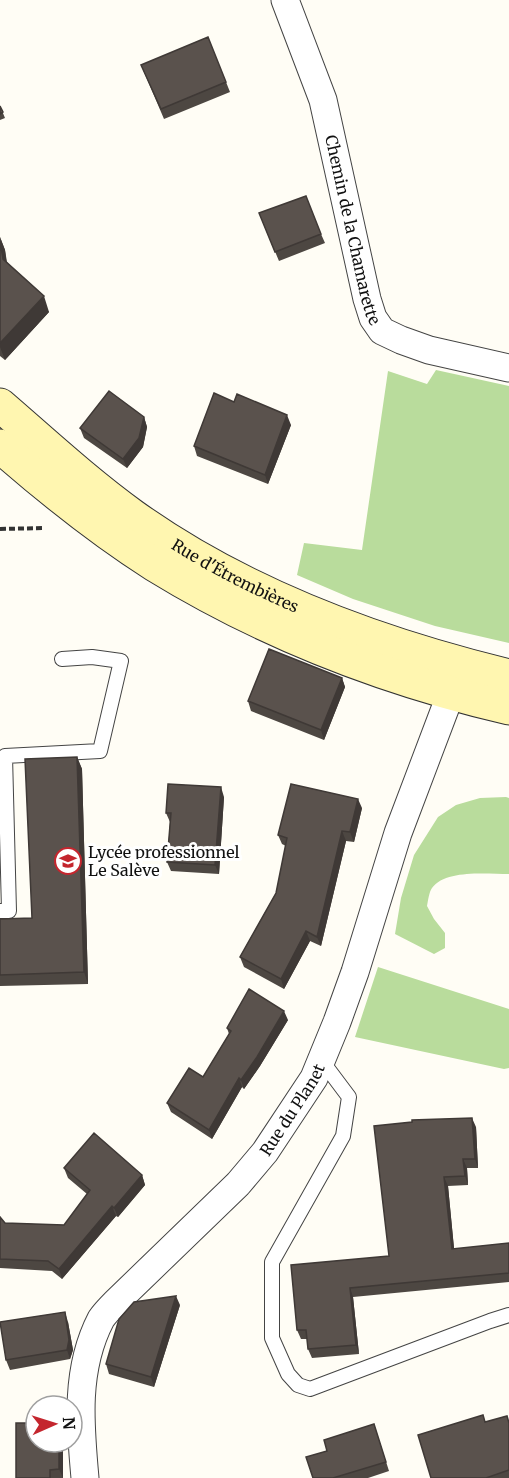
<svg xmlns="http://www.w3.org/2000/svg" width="509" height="1478" font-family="Merriweather,serif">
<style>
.forest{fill:#b9dc9c}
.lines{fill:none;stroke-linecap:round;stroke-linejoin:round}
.service-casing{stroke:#444;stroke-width:16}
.minor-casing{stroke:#444;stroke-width:29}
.secondary-casing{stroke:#333;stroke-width:35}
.path{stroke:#333;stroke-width:4;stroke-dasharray:6 3;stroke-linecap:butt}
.service{stroke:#fff;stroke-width:14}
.minor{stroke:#fff;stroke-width:27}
.secondary{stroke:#fff6b0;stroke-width:33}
.wall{fill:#4d4742}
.shaded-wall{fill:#3f3936}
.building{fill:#5a524d;stroke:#3f3936;stroke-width:1.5}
.labels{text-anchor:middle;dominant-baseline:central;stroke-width:6;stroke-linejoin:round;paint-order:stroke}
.street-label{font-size:16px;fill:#111;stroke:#fff}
.poi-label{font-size:16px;fill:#111;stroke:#fff;text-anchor:start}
</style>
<rect width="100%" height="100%" fill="#fffdf5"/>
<!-- forest -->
<path class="forest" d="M436 370 509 386V643L435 626 353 599 297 575 304 543 362 550 388 371 427 384Z
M506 797 509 798V874C488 874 445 869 432 888 429 892 428 901 427 906L434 919 445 933V948L434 954 395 934 401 898 414 855 438 817 456 805 480 798Z
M378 967 509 1009V1068L504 1069 355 1037Z"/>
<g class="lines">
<defs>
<path id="service" d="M0 911H9L5 756 100 751 121 661 92 657 62 659
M322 1061 349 1097 343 1136 272 1262V1338L288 1374 298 1385 310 1389 490 1321 509 1315"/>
<g id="minor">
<path id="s1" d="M285 0 323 100 367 299 373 318 382 331 401 340 429 350 509 368"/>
<path id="s2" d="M85 1478C80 1424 75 1369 101 1319 105 1313 111 1307 116 1302L238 1184 265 1152 314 1078 337 1022 355 972 398 833 451 693"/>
</g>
<g id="secondary">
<path id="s3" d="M0 405C44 443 86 482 133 516 245 596 377 644 509 676"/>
<path d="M0 446C49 489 100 530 155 565 264 632 385 679 509 708"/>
</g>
</defs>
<!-- service casing -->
<use href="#service" class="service-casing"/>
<!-- minor casing -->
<use href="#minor" class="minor-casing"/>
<!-- secondary casing -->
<use href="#secondary" class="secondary-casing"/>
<!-- path -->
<path class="path" d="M0 529 44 528"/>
<!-- service -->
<use href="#service" class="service"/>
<!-- minor -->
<use href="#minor" class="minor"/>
<!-- secondary -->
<use href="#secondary" class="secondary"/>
</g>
<!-- wall -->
<path class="wall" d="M141 65 226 82 230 92 164 119Z
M0 106 5 118 0 120Z
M263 223 321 234 325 243 279 261Z
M0 237 5 250 7 262 49 312 5 360 0 356Z
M234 402 291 425 268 484 197 456 194 446Z
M144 417 147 427 143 447 127 468 84 438 80 428Z
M342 678 345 687 324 740 251 711 248 701Z
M77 757 82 769 88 984 0 986V919L32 918Z
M224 797 219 874 171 871 167 862 170 822 166 813Z
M362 808 354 842 346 841 321 946 310 941 284 989 244 967 240 957 276 893 286 846 282 844 278 835Z
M288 1020 260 1066 244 1089 242 1087 212 1139 171 1112 167 1103 203 1077 229 1034 227 1028Z
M476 1127 478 1168H467L468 1185 448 1186 454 1249 509 1243V1282L353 1297 359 1354 312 1358 308 1349 307 1339H301L297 1330 389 1256Z
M64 1168 142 1175 145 1185 118 1217 116 1216 62 1279 52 1271 0 1268V1217L5 1223 64 1225 87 1194 68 1178Z
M180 1305 154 1387 109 1374 106 1364Z
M68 1322 73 1350 70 1359 10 1370 6 1360Z
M507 1416 509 1423V1478H431L486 1422Z
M374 1424 389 1471 368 1478H313L327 1451Z
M36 1442H63V1478H16Z"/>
<!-- shaded-wall -->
<path class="shaded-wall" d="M0 237 5 250 8 275 3 259Z
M44 296 49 312 5 360 0 347V343Z
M287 415 291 425 268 484 265 475Z
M144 417 147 427 143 447 127 468 123 459Z
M342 678 345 687 324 740 321 730Z
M77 757 82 769 88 984 84 972Z
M221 787 224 797 219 874 215 865Z
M358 799 362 808 354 842 350 832Z
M342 831 346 841 321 946 317 937Z
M306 931 310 941 284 989 281 979Z
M284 1011 288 1020 260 1066 244 1089 241 1080Z
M239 1078 242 1087 212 1139 209 1130Z
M472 1118 476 1127 478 1168 475 1159Z
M463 1159 467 1168 468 1185 465 1176Z
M142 1175 145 1185 118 1217 114 1208Z
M444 1177 448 1186 455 1258 452 1249Z
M112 1206 116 1216 62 1279 59 1269Z
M350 1288 353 1297 359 1354 356 1345Z
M176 1296 180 1305 154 1387 151 1377Z
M65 1312 68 1322 73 1350 70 1359 67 1350Z
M59 1442H63V1478L59 1469Z"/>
<!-- building -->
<path class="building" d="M208 37 226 82 161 109 141 65Z
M0 106 3 112 0 114Z
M306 196 321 234 275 252 259 213Z
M0 241 3 259 44 296 0 343Z
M109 391 144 417 139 438 123 459 80 428Z
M214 393 234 402 237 394 287 415 265 475 194 446Z
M269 649 342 678 321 730 248 701Z
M77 757 84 972 0 975V919L32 918 25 759Z
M168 784 221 787 215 865 167 862 171 813H166Z
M291 784 358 799 350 832 342 831 317 937 306 931 281 979 240 957 276 893 287 838 278 835Z
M249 989 284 1011 257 1057 241 1080 239 1078 209 1130 167 1103 189 1068 203 1077 231 1031 227 1028Z
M472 1118 475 1159H463L465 1176 444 1177 452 1249 509 1243V1273L350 1288 356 1345 308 1349 306 1330H297L291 1265 389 1256 374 1126 412 1122V1120Z
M94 1133 142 1175 114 1208 112 1206 59 1269 48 1261 0 1259V1217L5 1223 64 1225 90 1190 64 1168Z
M176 1296 151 1377 106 1364 119 1319 134 1302Z
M65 1312 69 1340 67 1350 6 1360 0 1322Z
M483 1415 485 1422 507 1416 509 1423V1470L486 1478H431L418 1435Z
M16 1423H36V1442H59V1469L50 1470V1478H16Z
M374 1424 386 1462 333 1478H313L306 1457 327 1451 324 1440Z"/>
<!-- icons -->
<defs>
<symbol id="school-ring" viewBox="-11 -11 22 22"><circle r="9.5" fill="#fff" stroke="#c4262e" stroke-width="1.5"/><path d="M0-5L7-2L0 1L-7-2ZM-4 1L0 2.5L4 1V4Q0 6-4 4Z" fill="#c4262e"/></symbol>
</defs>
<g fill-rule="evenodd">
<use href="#school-ring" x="53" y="846" width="30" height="30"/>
</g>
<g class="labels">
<!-- street labels -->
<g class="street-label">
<text stroke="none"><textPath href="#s1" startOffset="240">Chemin de la Chamarette</textPath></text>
<text stroke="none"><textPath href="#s3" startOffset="292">Rue d'Étrembières</textPath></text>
<text stroke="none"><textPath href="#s2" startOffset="447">Rue du Planet</textPath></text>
</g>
<!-- poi labels -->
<g class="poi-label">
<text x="88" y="852">Lycée professionnel<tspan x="88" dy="18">Le Salève</tspan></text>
</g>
</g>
<!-- north arrow -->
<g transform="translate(54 1424) rotate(87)"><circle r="28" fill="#ffffff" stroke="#a0a0a0" stroke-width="1.5"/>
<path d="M0-4.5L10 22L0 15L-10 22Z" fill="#c4262e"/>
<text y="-9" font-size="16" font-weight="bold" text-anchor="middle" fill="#111111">N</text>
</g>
</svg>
